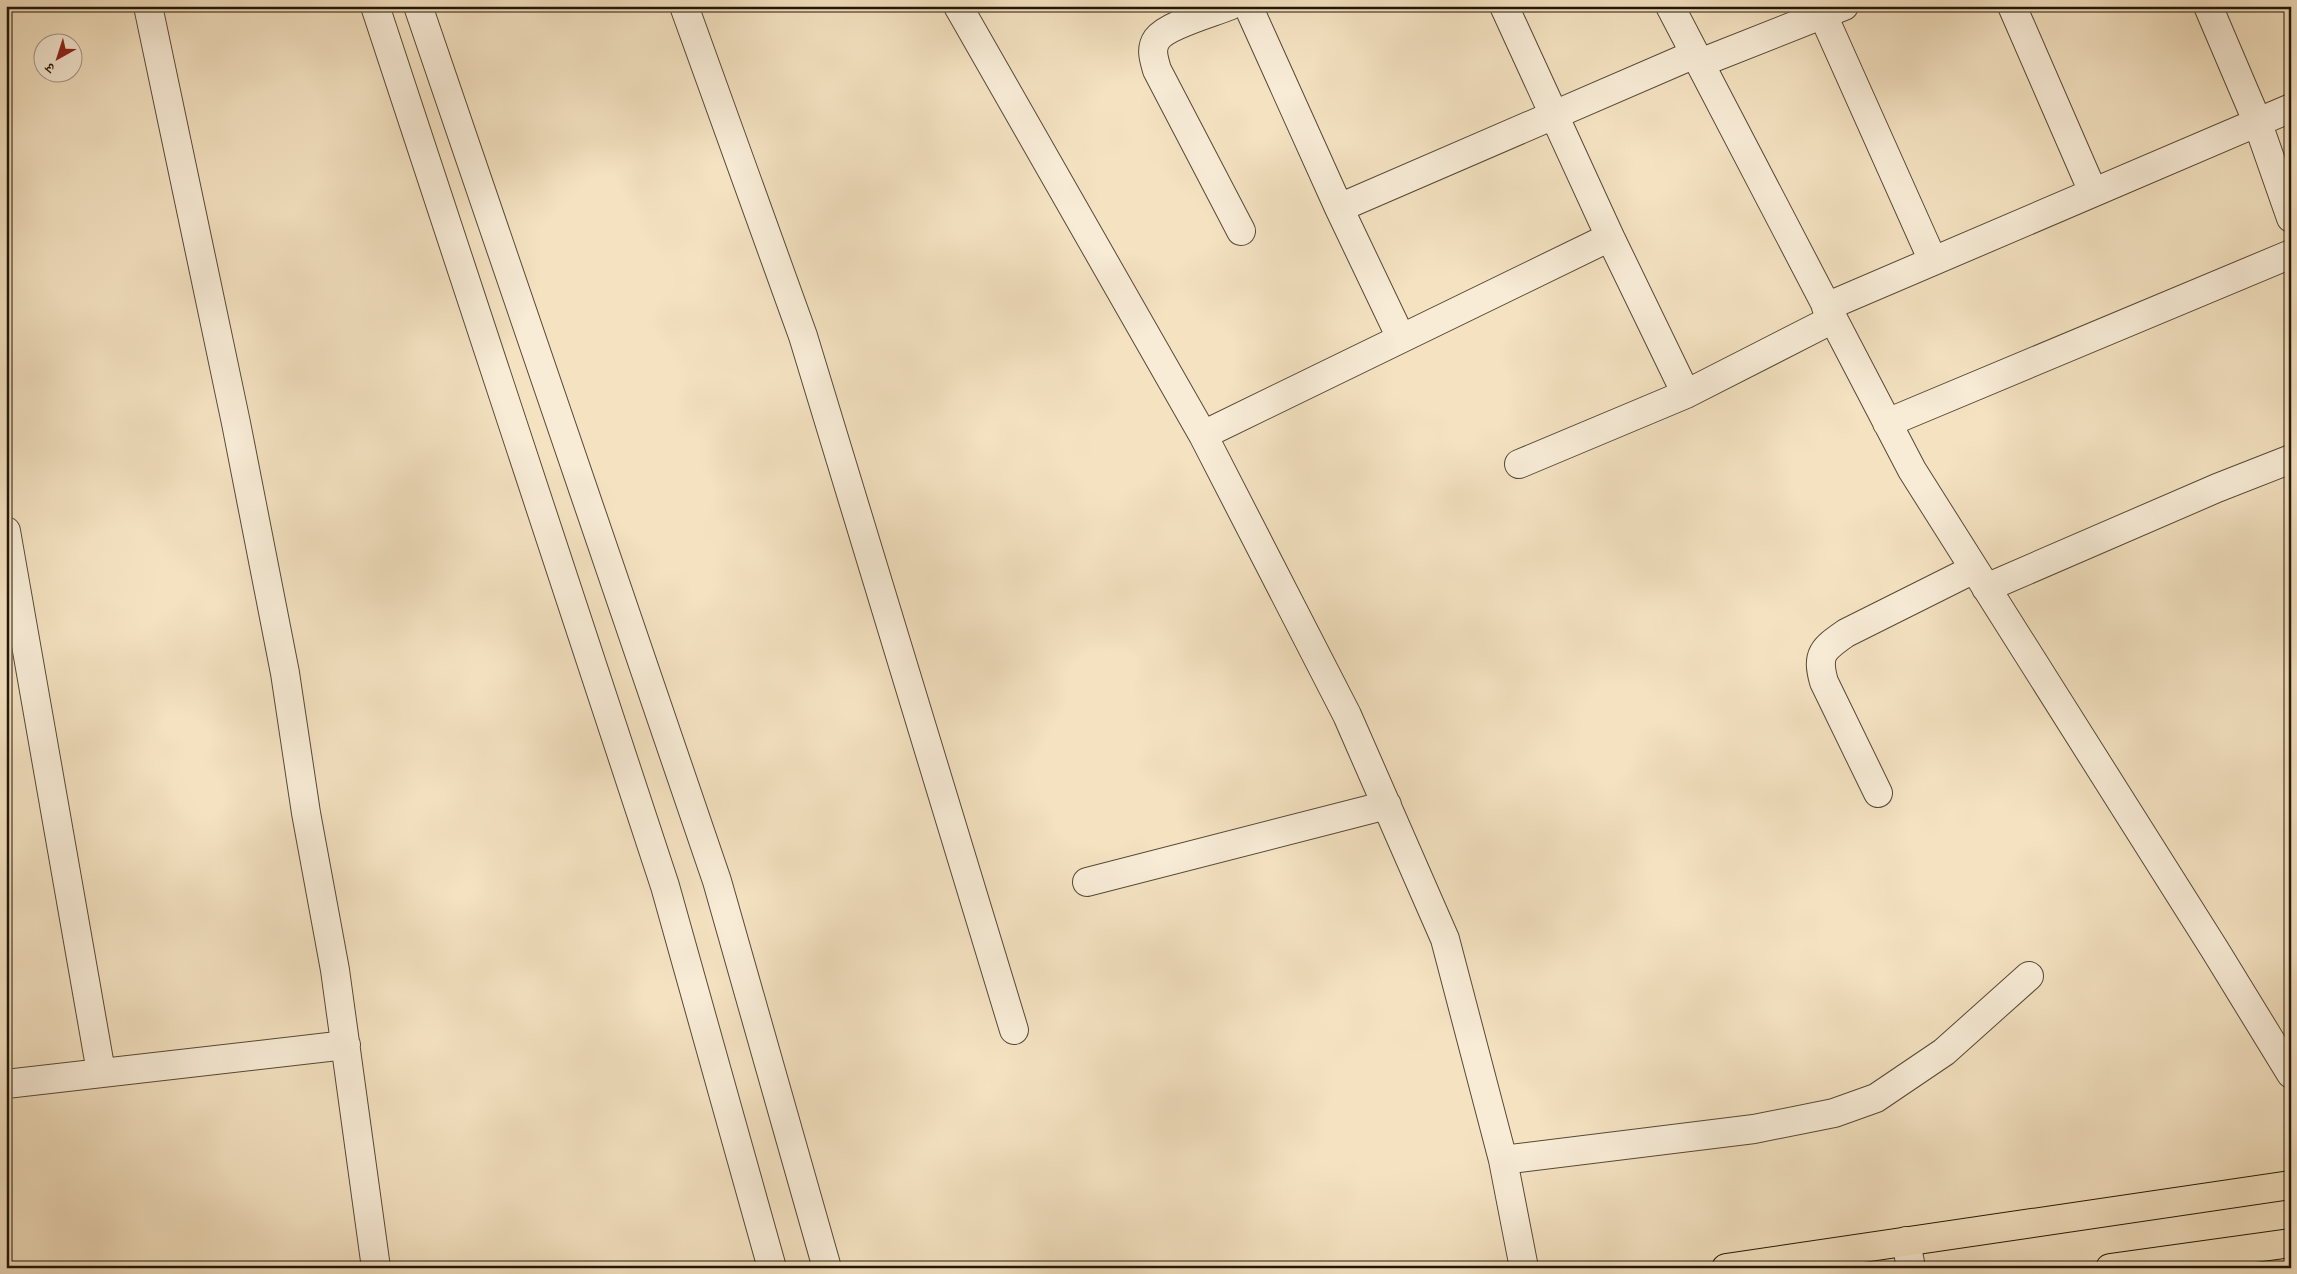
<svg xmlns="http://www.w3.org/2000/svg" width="2297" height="1274" font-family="'IM FELL French Canon','Noto Serif Devanagari',serif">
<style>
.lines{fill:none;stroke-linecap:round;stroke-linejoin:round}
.minor-casing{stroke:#574936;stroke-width:30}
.highway-casing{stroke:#231607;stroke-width:30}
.minor{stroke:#f8ecd7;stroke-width:28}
.highway{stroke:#f4e2c1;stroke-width:28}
</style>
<rect width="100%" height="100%" fill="#f4e2c1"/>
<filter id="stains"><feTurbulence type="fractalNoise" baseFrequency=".004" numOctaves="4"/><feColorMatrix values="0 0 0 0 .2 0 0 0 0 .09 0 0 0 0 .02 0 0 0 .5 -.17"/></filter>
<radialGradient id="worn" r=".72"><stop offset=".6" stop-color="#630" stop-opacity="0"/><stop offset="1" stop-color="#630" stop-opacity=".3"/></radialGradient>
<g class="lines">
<defs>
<path id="minor" d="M148 6 236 423 285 673 306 813 335 970 376 1268
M375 6 665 886 772 1268
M418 6 717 881 827 1268
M684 6 803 336 1014 1030
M958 6 1203 435 1347 715 1445 939 1503 1160 1524 1268
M1229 6C1212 13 1167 25 1157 39 1150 49 1154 59 1157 70L1241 231
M1248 6 1339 208 1401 338
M1504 6 1610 237 1686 394
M1670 6 1912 470 2215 950 2291 1074
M2012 6 2093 192
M2208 6 2257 121 2291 218
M1823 15 1933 261
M1700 63 1844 6
M1339 208 1695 54
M1826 307 2291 108
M1887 423 2291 254
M1203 435 1610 237
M1519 464 1686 394 1833 319
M6 531 101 1072
M1986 588 2217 488 2291 459
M1878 793 1824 682C1816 654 1823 649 1846 633L1974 569
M1087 882 1387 805
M6 1084 346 1045
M1503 1160 1754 1129 1834 1113 1876 1098 1944 1052 2029 976
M1906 1241 1911 1268"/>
<path id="highway" d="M1726 1268 2291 1185
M2110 1268 2291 1243"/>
</defs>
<!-- minor casing -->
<use href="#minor" class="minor-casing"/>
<!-- highway casing -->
<use href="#highway" class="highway-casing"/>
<!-- minor -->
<use href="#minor" class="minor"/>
<!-- highway -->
<use href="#highway" class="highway"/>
</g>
<!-- margin -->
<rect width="2297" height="1274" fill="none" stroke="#f4e2c1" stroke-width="25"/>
<rect x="8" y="8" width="2282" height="1259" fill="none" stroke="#231607" stroke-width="2.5"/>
<rect x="12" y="12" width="2272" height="1249" fill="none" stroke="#231607"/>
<!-- north arrow -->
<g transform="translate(58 58) rotate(219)"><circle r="24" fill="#f8ecd7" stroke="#a39684"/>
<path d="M0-4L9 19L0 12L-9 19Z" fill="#8f2418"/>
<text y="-8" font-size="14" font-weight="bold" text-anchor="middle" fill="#231607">उ</text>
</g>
<rect width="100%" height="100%" filter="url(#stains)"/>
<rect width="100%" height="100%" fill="url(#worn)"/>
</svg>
